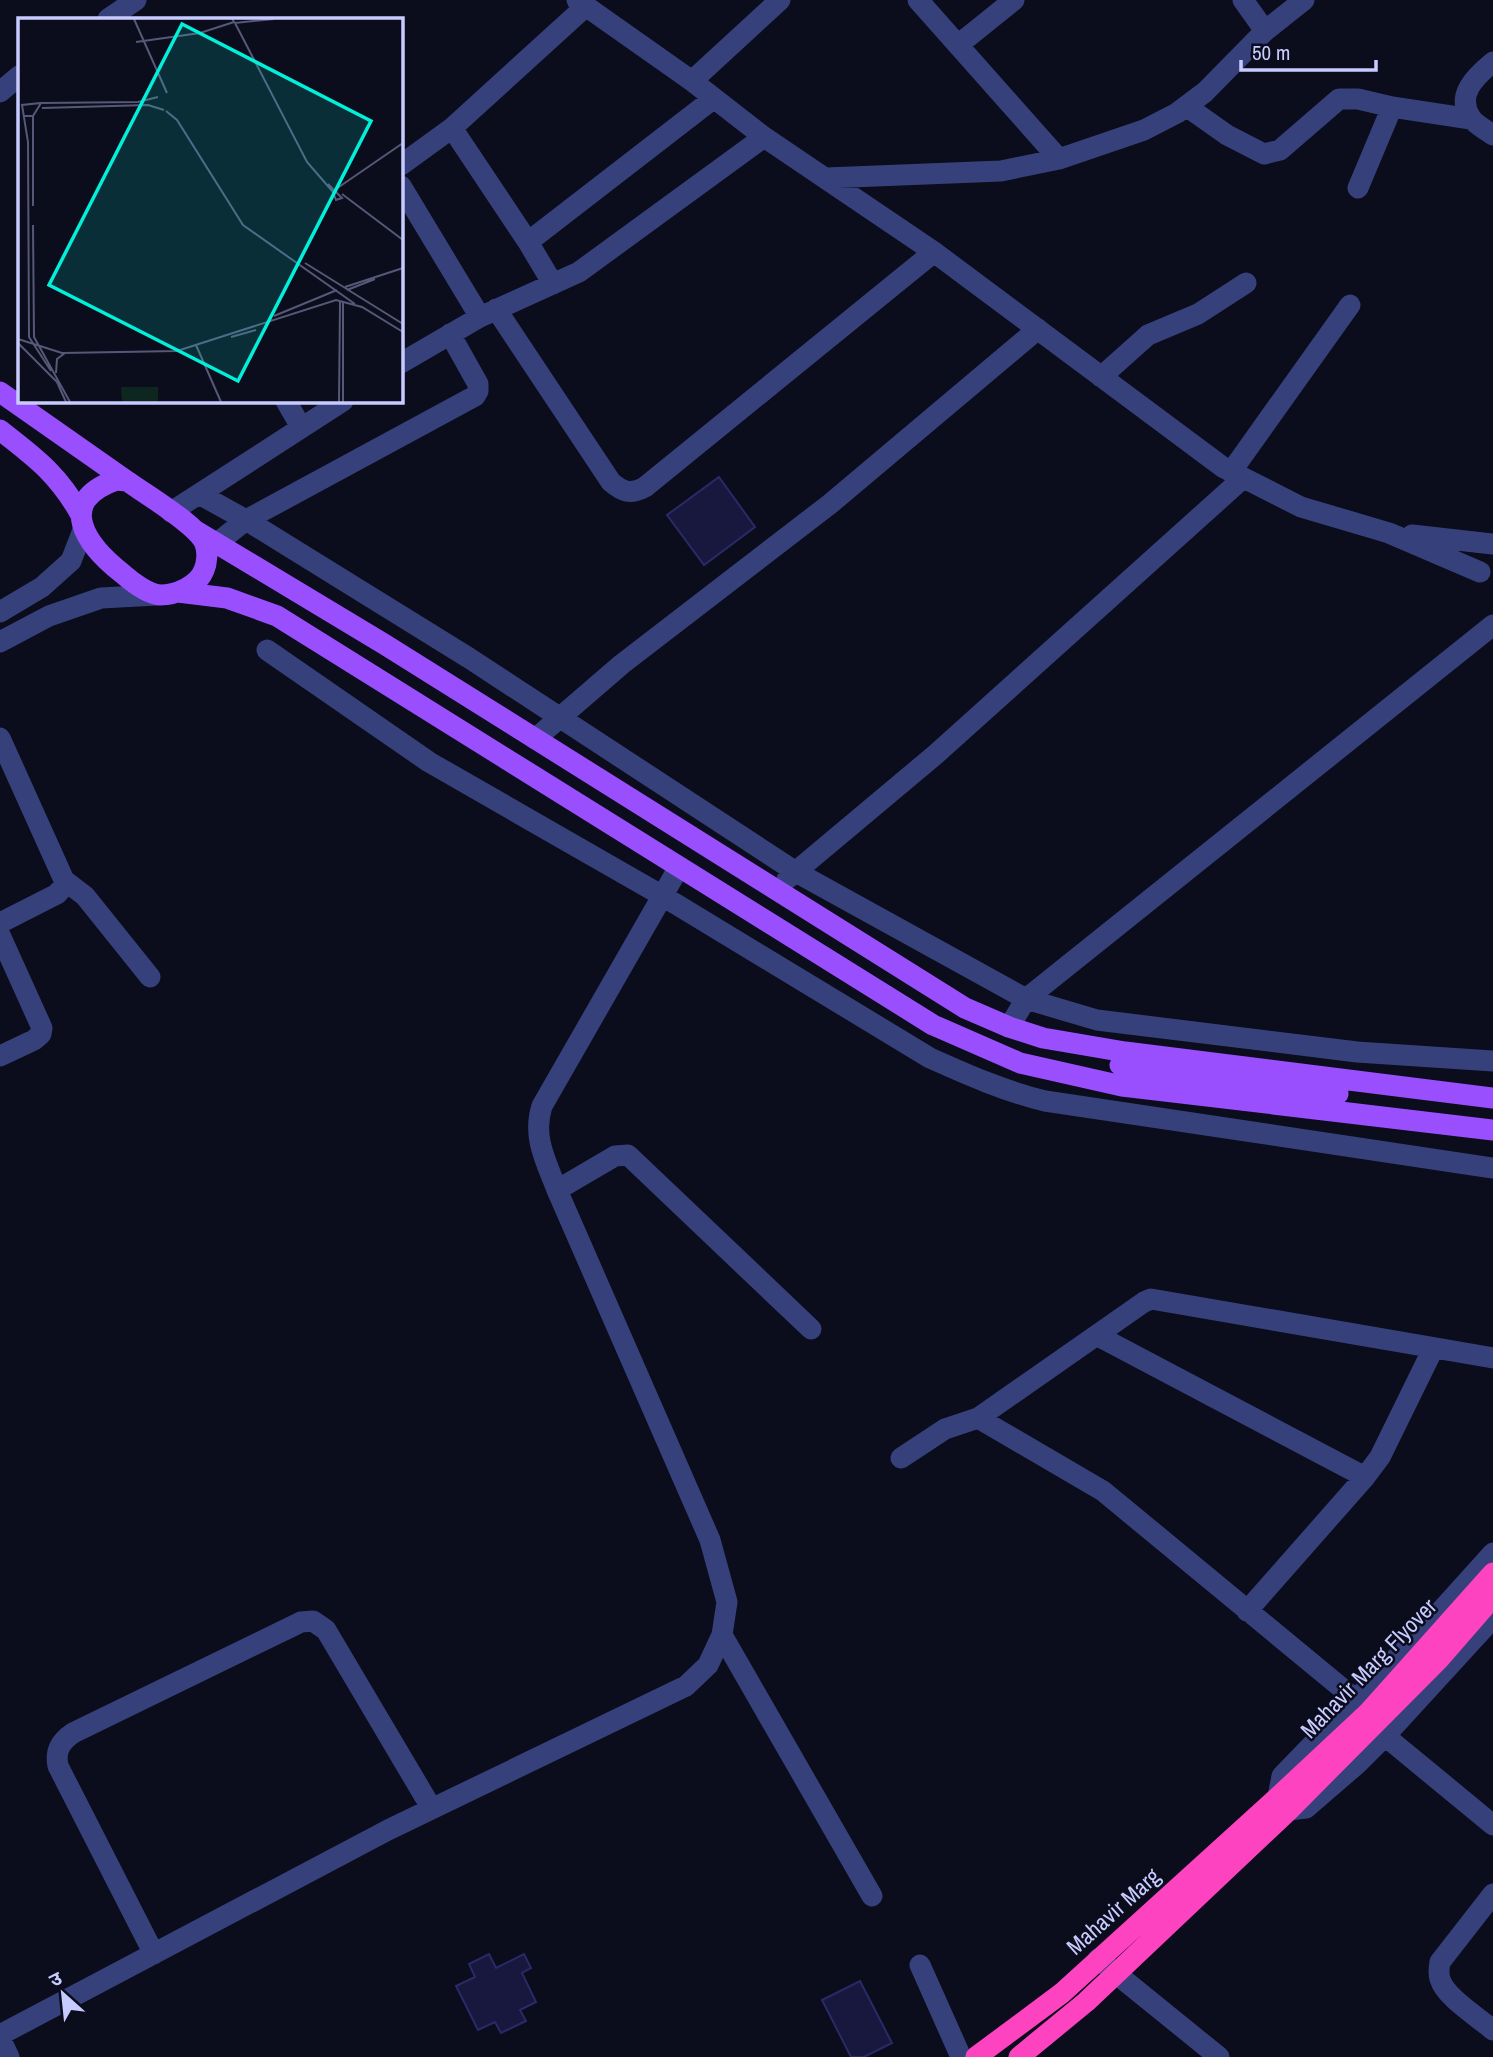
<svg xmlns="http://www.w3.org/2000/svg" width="1493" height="2057" font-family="'Archivo Narrow','Noto Sans Devanagari',sans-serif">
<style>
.building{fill:#18173d;stroke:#2a2a69;stroke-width:2}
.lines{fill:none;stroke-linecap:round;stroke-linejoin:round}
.minor{stroke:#36417b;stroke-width:21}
.major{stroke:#9a4ffe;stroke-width:21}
.highway{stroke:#fe43c1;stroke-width:21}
.labels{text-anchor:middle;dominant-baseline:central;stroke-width:5;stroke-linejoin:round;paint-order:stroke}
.street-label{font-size:23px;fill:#c7cbff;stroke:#0b0c1c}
.inset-road{fill:none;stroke:#565877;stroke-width:2}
.view{fill:#02f0d9;fill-opacity:0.15;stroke:#02f0d9;stroke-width:3.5}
.inset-edge{fill:none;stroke:#c7cbff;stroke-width:3.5}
</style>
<rect width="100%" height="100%" fill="#0b0c1c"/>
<!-- building -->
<path class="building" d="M719 477 755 527 704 565 667 515Z
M489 1954 496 1968 524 1954 531 1968 522 1973 536 2002 520 2010 526 2021 501 2033 495 2022 478 2030 456 1986 475 1977 469 1964Z
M860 1981 892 2043 864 2057H851L822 2000Z"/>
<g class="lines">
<!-- minor -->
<path class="minor" d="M577 0 692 81 764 137 934 252 1224 468 1301 507 1389 533 1480 572
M918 0 1059 159
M1243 0 1265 31
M108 19 136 0
M958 45 1014 0
M1493 62C1476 76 1455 95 1471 118 1476 125 1486 130 1493 135
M692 81 780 0
M0 92 19 76
M1186 106 1227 135 1264 154 1280 150 1339 99H1358L1392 107 1471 119
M452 128 528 242 553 284
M401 165 452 128 585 7
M826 178 1001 171 1059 159 1144 130 1177 113 1205 92 1265 31 1304 0
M401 186 480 317
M1358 188 1392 107
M528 242 713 99
M496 309 611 482C623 492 630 495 645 487L934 252
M401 363 480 317 579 272 764 137
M1101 377 1148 335 1198 314 1246 283
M286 401 301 427
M1231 472 1350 305
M199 494 246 520 469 658 796 872 1026 999 1097 1020 1357 1052 1493 1061
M171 512 343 401
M1412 535 1493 544
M217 543 246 520 475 396 478 391V384L450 334
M0 612 42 587 71 561 83 530
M0 642 49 616 101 598 157 595
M267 650 429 762 661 895 930 1058C968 1075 1004 1091 1045 1101L1493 1168
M0 738 64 880V886L57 894 0 923
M535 739 622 664 830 504 1038 329
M787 879 935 755 1242 479
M64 880 85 896 150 977
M0 935 42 1028 41 1034 34 1040 0 1056
M1009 1027 1026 999 1493 625
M557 1190 615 1156 628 1155 811 1329
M1098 1336 1365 1477
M978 1418 1103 1491 1355 1699
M901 1458 945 1429 978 1418 1144 1302 1151 1299 1493 1358
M1247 1611 1365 1477 1380 1457 1433 1349
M722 1635 872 1896
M1385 1736 1493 1825
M1278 1797 1282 1776 1428 1625 1493 1553
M1289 1810 1306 1808 1357 1764 1385 1736 1493 1618
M1493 1894 1440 1962C1439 1968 1438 1973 1440 1979 1445 1997 1478 2017 1493 2030
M154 1954 58 1766C55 1751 60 1742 73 1733L301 1622 313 1621 326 1630 432 1809
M1098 1959 1219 2057
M920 1965 961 2057
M0 2035 388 1830 686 1686 708 1665 722 1635 727 1602 710 1540 557 1190C546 1161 532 1137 542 1106L679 867
M0 2038 9 2057"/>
<!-- major -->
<path class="major" d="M0 392 127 481
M0 430C36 458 58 474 81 515
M116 480 127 481C144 493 199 526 205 544 208 552 207 563 204 570 198 586 176 595 160 595 148 594 132 582 123 574 87 546 54 502 116 480Z
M196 531 384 644 965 1008 1009 1027 1043 1038 1125 1052 1493 1098
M178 592 227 598 277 616 933 1025 1020 1063 1122 1086 1493 1130
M1120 1065 1178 1075 1338 1094"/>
<!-- highway -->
<path class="highway" d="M976 2057 1062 1993 1278 1797 1368 1713 1493 1573
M1019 2057 1086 2002 1289 1810 1439 1659 1493 1597"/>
</g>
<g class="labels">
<!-- street labels -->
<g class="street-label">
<text transform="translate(1368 1668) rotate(-46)">Mahavir Marg Flyover</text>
<text transform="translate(1113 1911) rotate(-42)">Mahavir Marg</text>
</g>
</g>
<!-- overview -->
<g transform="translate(18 18)">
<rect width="385" height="385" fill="#0b0c1c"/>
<path d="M103 369H140V384H104Z" fill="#0e2620"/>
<path class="inset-road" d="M116 1 149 75M214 1 217 5 256 1M217 5 289 144 315 174M118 24 182 15 216 4M24 85 120 84 140 79M24 90 130 87 146 92M148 93 159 102 225 207 337 286M6 98H15L23 85 4 87 10 124 11 319 33 353M310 166 324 180 318 182 315 174M318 171 385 125M324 176 385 222M15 188V98M15 207 16 319 52 384M287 245 385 306M327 269 385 250M329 272 357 261M256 298 319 272M213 319 238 312M0 321 44 335 159 333 318 282 344 289 385 314M0 325 39 364M178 327 203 384M38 355 39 341 47 335M39 364 48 384M321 384 322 284M325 384V284"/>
<path class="view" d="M164 6 353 103 220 363 31 267Z"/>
<rect width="385" height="385" class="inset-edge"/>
</g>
<!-- north arrow -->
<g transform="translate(63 1994) rotate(333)" stroke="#0b0c1c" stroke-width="5" paint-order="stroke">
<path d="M0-5L12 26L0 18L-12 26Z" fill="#c7cbff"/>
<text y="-10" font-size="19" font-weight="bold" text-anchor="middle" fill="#c7cbff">उ</text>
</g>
<!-- scale -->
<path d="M1241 60v10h135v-10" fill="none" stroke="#c7cbff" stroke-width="3.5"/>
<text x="1252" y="60" font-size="21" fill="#c7cbff" stroke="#0b0c1c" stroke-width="5" paint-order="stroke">50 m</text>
</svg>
